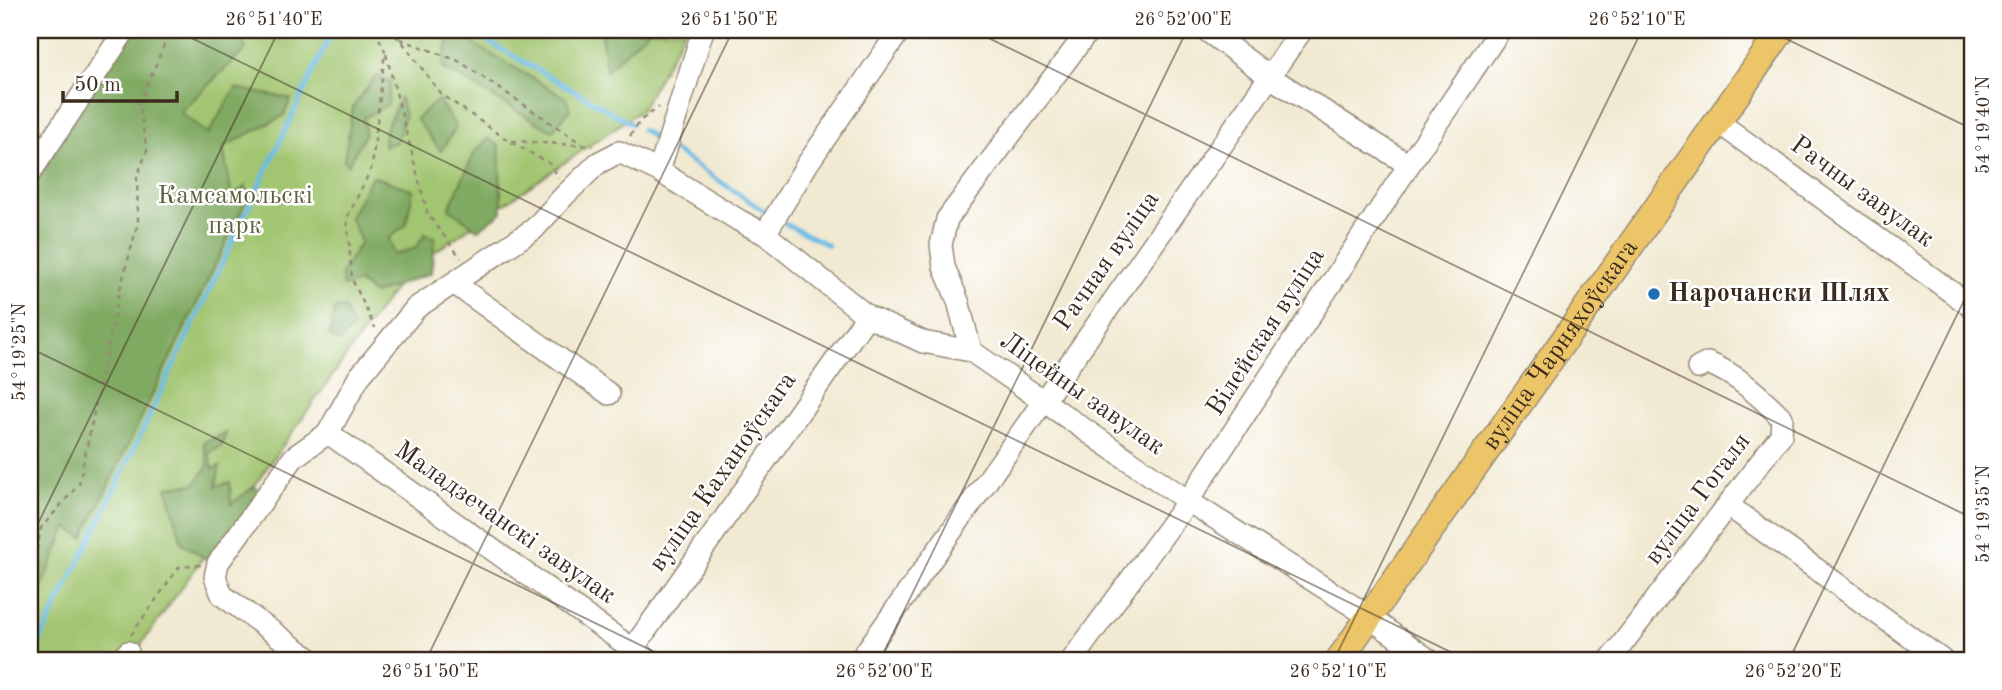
<svg xmlns="http://www.w3.org/2000/svg" width="2002" height="690" font-family="'Old Standard TT',serif">
<style>
.green{fill:#a1c56f;stroke:#6e7846;stroke-width:2}
.forest{fill:#80aa62;stroke:#5e6a40;stroke-width:2}
.lines{fill:none;stroke-linecap:round;stroke-linejoin:round}
.stream{stroke:#6abbe5;stroke-width:4.5}
.minor-casing{stroke:#968a78;stroke-width:24}
.major-casing{stroke:#968a78;stroke-width:29}
.path{stroke:#968a78;stroke-width:2.5;stroke-dasharray:5 5;stroke-linecap:butt}
.minor{stroke:#fff;stroke-width:21}
.major{stroke:#edc569;stroke-width:26}
.ticks{fill:none;stroke:#3b2a1e;stroke-width:2;stroke-opacity:0.45}
.poi-dot{fill:#1f6fb2;stroke:#fff;stroke-width:2.5}
.labels{text-anchor:middle;dominant-baseline:central;stroke-width:5;stroke-linejoin:round;paint-order:stroke}
.street-label{font-size:26px;fill:#3b2a1e;stroke:#fff}
.park-label{font-size:26px;fill:#5f603a;stroke:#fff}
.poi-label{font-size:26px;font-weight:bold;fill:#3b2a1e;stroke:#fff;text-anchor:start}
.neatline{fill:none;stroke:#3b2a1e;stroke-width:2.5}
.ticks-label{font-size:18px;text-anchor:middle;fill:#3b2a1e}
</style>
<rect width="100%" height="100%" fill="#fff"/>
<filter id="ink" filterUnits="userSpaceOnUse"><feTurbulence type="fractalNoise" baseFrequency=".0143" numOctaves="2"/><feDisplacementMap in="SourceGraphic" scale="14" xChannelSelector="R" yChannelSelector="G"/><feConvolveMatrix kernelMatrix="1 2 1 2 8 2 1 2 1" color-interpolation-filters="sRGB"/></filter>
<filter id="wash" filterUnits="userSpaceOnUse"><feTurbulence type="fractalNoise" baseFrequency=".00686" numOctaves="4" result="noise"/><feDisplacementMap in="SourceGraphic" scale="28" xChannelSelector="R" yChannelSelector="G"/><feGaussianBlur stdDeviation="1.57" result="paint"/><feColorMatrix in="noise" values="0 0 0 0 0 0 0 0 0 0 0 0 0 0 0 0 0 1.4 0 .05"/><feComposite in="paint" operator="in"/></filter>
<g filter="url(#wash)">
<rect width="100%" height="100%" fill="#f1e9d1"/>
<!-- green -->
<path class="green" d="M142 30H685L641 110 407 271 130 660H30V206Z"/>
<!-- forest -->
<path class="forest" d="M133 30H238L246 49 180 112 208 134 236 88 291 99 283 116 223 147 232 196 246 186 248 197 83 538 67 527 30 616V489L34 481 30 483V188Z
M450 30 566 98 570 110 552 131 443 68Z
M601 30H649L606 71Z
M376 76 390 81 388 104 364 118 365 134 348 165 344 159 353 107Z
M400 98 405 114 397 142 384 146 385 130Z
M438 100 456 127 441 151 416 119Z
M488 138 499 146 502 212 478 230 449 208 475 152Z
M372 176 413 190 406 225 389 238 394 255 416 248 425 234 435 238 431 273 373 294 359 282 343 287 341 273 361 242 350 217Z
M335 308H345L352 327 340 342 329 336Z
M226 433 221 447 209 453 213 469 220 466 216 486 230 482 231 504 255 486 260 493 208 560 182 543 167 487 195 484 208 466 204 442Z"/>
<g class="lines">
<!-- stream -->
<path class="stream" d="M468 30 632 124
M642 130 661 143
M673 150 770 215
M786 224 828 245
M30 660 98 524 333 30"/>
</g>
</g>
<g filter="url(#ink)">
<g class="lines">
<defs>
<path id="minor" d="M1206 30 1270 77 1409 165
M1718 122 1972 307
M659 171 703 30
M30 173 125 30
M765 234 808 163 900 30
M455 284 609 394
M971 351 958 301 944 267 941 245 947 219 1089 30
M328 433 648 660
M1729 506 1942 660
M122 660 128 652
M311 660 222 595 215 577 218 563 294 457 328 433 359 377 416 308 534 229 565 195 598 163 619 152 659 171 740 221 765 234 867 316 923 342 971 351 1188 501 1356 608 1429 660
M625 660 867 316
M860 660 1043 402 1302 30
M1072 660 1188 501 1409 165 1500 30
M1610 660 1781 435 1782 418C1760 396 1738 375 1708 363L1698 368"/>
<g id="major">
<path id="s1" d="M1339 660 1782 30"/>
</g>
</defs>
<!-- minor casing -->
<use href="#minor" class="minor-casing"/>
<!-- major casing -->
<use href="#major" class="major-casing"/>
<!-- path -->
<path class="path" d="M375 30 385 51 372 167 347 218 352 279 375 328
M387 30 400 39 441 94 509 141 550 164 559 178
M400 39 459 61 582 144
M386 54 428 215 461 258
M630 136 641 120 659 107
M512 141 593 146
M30 569 35 559 41 528 79 484 119 293 138 223 137 177 147 151 139 104 167 38 166 30
M131 635 179 567 201 565
M30 654 44 660"/>
<!-- minor -->
<use href="#minor" class="minor"/>
<!-- major -->
<use href="#major" class="major"/>
</g>
</g>
<!-- ticks -->
<path class="ticks" d="M175 30 1467 660M972 30 1972 518M1768 30 1972 129M30 348 671 660M30 540 279 30M426 660 733 30M880 660 1187 30M1334 660 1642 30M1789 660 1972 284"/>
<!-- markers -->
<circle class="poi-dot" cx="1654" cy="294" r="7"/>
<g class="labels">
<!-- street labels -->
<g class="street-label">
<text transform="translate(1862 192) rotate(36)">Рачны завулак</text>
<text transform="translate(1107 261) rotate(-55)">Рачная вуліца</text>
<text transform="translate(1266 332) rotate(-57)">Вілейская вуліца</text>
<text stroke="none"><textPath href="#s1" startOffset="385">вуліца Чарняхоўскага</textPath></text>
<text transform="translate(1082 394) rotate(35)">Ліцейны завулак</text>
<text transform="translate(723 472) rotate(-55)">вуліца Каханоўскага</text>
<text transform="translate(1698 499) rotate(-53)">вуліца Гогаля</text>
<text transform="translate(505 523) rotate(35)">Маладзечанскі завулак</text>
</g>
<!-- park labels -->
<g class="park-label">
<text x="235" y="196">Камсамольскі<tspan x="235" dy="30">парк</tspan></text>
</g>
<!-- poi labels -->
<g class="poi-label">
<text x="1668" y="294">Нарочански Шлях</text>
</g>
</g>
<!-- margin -->
<rect width="2002" height="690" fill="none" stroke="#fff" stroke-width="77"/>
<!-- scale -->
<path d="M63 91v10h114v-10" fill="none" stroke="#3b2a1e" stroke-width="3.5"/>
<text x="74" y="91" font-size="21" fill="#3b2a1e" stroke="#ffffff" stroke-width="5" paint-order="stroke">50 m</text>
<rect x="38" y="38" width="1926" height="614" class="neatline"/>
<g class="ticks-label">
<text x="274" y="25">26°51'40"E</text>
<text x="729" y="25">26°51'50"E</text>
<text x="1183" y="25">26°52'00"E</text>
<text x="1637" y="25">26°52'10"E</text>
<text transform="translate(1983 125) rotate(-90)" y="6">54°19'40"N</text>
<text transform="translate(19 352) rotate(-90)" y="6">54°19'25"N</text>
<text transform="translate(1983 514) rotate(-90)" y="6">54°19'35"N</text>
<text x="430" y="677">26°51'50"E</text>
<text x="884" y="677">26°52'00"E</text>
<text x="1338" y="677">26°52'10"E</text>
<text x="1793" y="677">26°52'20"E</text>
</g>
</svg>
